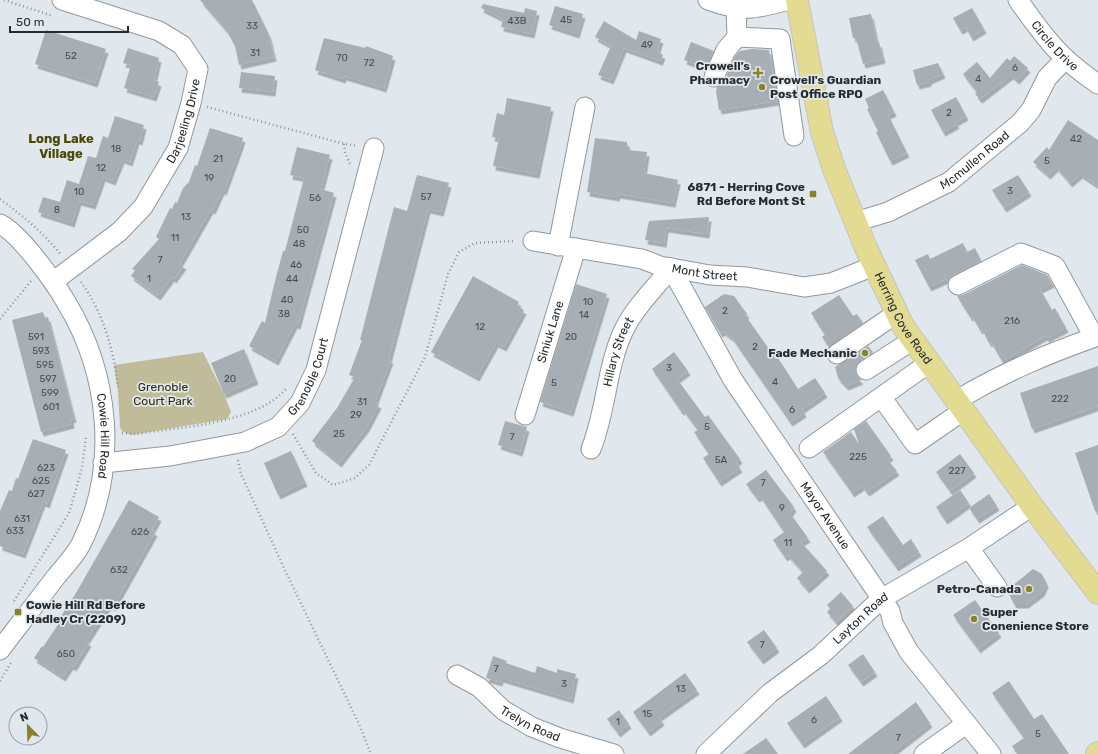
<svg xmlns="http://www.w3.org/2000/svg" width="1098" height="754" font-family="Rubik,sans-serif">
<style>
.green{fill:#c0bc9a}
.building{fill:#a7afb4;filter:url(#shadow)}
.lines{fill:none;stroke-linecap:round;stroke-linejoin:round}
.minor-casing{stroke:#90989d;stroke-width:21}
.major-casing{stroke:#c3c4c4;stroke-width:24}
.path{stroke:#909599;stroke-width:2.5;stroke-dasharray:1 3;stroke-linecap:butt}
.minor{stroke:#fff;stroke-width:19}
.major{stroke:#e3db92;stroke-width:22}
.poi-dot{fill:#8b8128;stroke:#e0e8ed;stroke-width:1.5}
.labels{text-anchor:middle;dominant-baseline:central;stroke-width:3.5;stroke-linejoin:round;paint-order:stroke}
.number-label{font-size:10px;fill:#484c4f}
.street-label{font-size:12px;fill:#282b2d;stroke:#e0e8ed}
.poi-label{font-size:12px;font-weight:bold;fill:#282b2d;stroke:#e0e8ed;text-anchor:end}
.park-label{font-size:12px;fill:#2f2b06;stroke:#e0e8ed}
.neighbourhood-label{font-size:13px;font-weight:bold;fill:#4e4704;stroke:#e0e8ed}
</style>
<defs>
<filter id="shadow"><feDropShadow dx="2.5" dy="4.5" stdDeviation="0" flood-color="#0004"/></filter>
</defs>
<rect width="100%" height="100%" fill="#e0e8ed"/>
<!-- green -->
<path class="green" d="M203 352 224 394 231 412 227 419 131 435 122 431 120 427 118 392 114 365Z"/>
<!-- building -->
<path class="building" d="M200 0H252L269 35 274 57 239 65 235 46 227 31Z
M483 4 524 13 525 8 537 11 532 34 501 27 503 19 481 8Z
M555 6 583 14 577 34 549 25Z
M972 8 984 29 971 37 966 27 960 30 953 18Z
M871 14 877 43 879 42 883 59 863 64 856 38H853L849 18Z
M604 21 636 40 639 31 661 39 657 51 663 55 660 61 624 48 611 80 598 75 611 46 595 37Z
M46 30 106 49 95 83 35 64Z
M324 38 365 48 366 46 393 56 384 88 344 76 343 79 315 70Z
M691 42 714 51 706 68 684 60Z
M128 48 159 58 154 80 159 82 154 97 124 88 131 65 123 63Z
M752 49 769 50 777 101 719 110 716 91 717 87 724 82 735 56 740 51Z
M1014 56 1028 68 1017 80 1011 75 980 99 975 94 977 92 963 74 977 62 990 78 1007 58 1010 61Z
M938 63 943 74 929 80V82L917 85 913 70Z
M241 72 275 76 273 92 239 88Z
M883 90 894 112 888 115 907 153 890 161 876 132 878 131 867 109 869 108 865 99Z
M956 97 966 116 955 122 957 124 943 132 931 110Z
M507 98 551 107 537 174 493 166 499 138 492 137 497 113 504 115Z
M115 116 144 125 140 141 137 140 130 162 122 159 113 181 103 177 93 205 79 201 72 223 38 212 43 197 60 202 67 180 79 184 88 156 96 158 103 136 108 138Z
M1068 120 1098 140V186L1080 174 1070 183 1056 167 1048 175 1033 162 1047 147 1049 150Z
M210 128 243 138 239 150 224 191 222 190 213 210 211 209 180 263 184 265 174 279 172 277 158 296 131 276 135 270 132 269 159 239 156 237 170 208 172 209 175 202 177 203 183 188 189 182 195 165 197 166Z
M595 138 627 142 628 150 647 152 644 173 678 180 673 203 618 194 617 197 587 192Z
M297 147 330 155 321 189 334 193 298 325 295 324 276 361 249 346 262 321 265 323 275 281 283 251H285L304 178 290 175Z
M417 175 449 183 441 212 428 209 389 359H391L375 402 379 404 367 427 339 463 312 441 337 408 355 377 349 375 362 340H360L394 207 407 211Z
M1018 175 1029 192 1004 208 992 190Z
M709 217 707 234 666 228 664 243 645 240 649 221Z
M963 243 967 252 975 248 981 261 953 275 948 281 946 279 929 287 915 260 928 254 930 259Z
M1022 265 1047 275 1052 283 1040 289 1052 310 1055 308 1066 328 1047 338 1045 336 1002 361 991 342 989 343 982 329 980 330 972 316 970 317 957 296 963 295Z
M473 276 519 302 517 306 524 310 504 347 496 343 477 377 431 352Z
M576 284 607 294 571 412 540 402Z
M724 294 734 296 747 314 745 315 776 359 778 358 798 389 815 378 825 393 802 409 804 413 790 422 732 338 723 331 720 333 705 307Z
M839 295 853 316 857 314 863 323 829 347 822 337 825 335 811 313Z
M43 312 45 318 48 317 74 418 71 419 72 424 41 432 12 320Z
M868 346 873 352 860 361 855 370 857 376 861 380 846 386 838 378 835 367Z
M244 349 256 380 224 394 211 363Z
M674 352 688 371 677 379 705 417 708 415 740 459 736 462 740 468 719 482 703 458 709 454 694 432 698 430 683 410 681 411 652 369Z
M1098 366V406L1032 429 1020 393Z
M505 421 527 427 520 452 498 445Z
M866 421 891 456 887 459 897 471 867 492 862 486 852 493 823 452 851 432 859 444 854 429Z
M33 439 66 450 47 504 43 502 23 554 0 546V511L9 490 12 491 16 478 18 479Z
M1098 445V511H1095L1075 453Z
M291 451 305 482 278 495 264 463Z
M960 454 974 473 950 491 936 472Z
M766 470 794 507 790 513 808 538 801 542 827 571 807 589 797 578 803 572 788 555 785 557 773 540 784 532 760 496 757 498 746 484Z
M960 490 969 503 945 520 936 507Z
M989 494 997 506 977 519 969 508Z
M129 500 159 517 152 530 155 532 113 607 109 605 86 641 89 642 74 667 71 665 63 677 34 658 42 646 43 647 59 623 57 622 76 593Z
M883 516 903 545 911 539 919 552 896 567 867 527Z
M1033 569 1042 574 1046 583 1042 592 1026 604H1014L1007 590Z
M841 592 853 606 836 622 827 612 830 609 827 605Z
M975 600 999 633 978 649 953 615Z
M764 630 777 648 761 660 747 642Z
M863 654 875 672 861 682 848 665Z
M493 656 507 661 506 663 535 673 537 666 557 673V669L576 674 571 699 501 678 500 682 486 678Z
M685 673 697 690 659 717 662 721 648 732 633 712Z
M1009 681 1034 719 1042 714 1069 754H1017L1012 746 1024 738 992 693Z
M826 696 840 717 802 744 787 723Z
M916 702 930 723 890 754H848Z
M619 710 629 724 618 733 607 719Z
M766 738 778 754H743Z"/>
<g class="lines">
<defs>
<g id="minor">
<path d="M708 0C742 13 756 9 789 0"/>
<path id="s1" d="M1018 0C1045 38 1059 58 1098 84"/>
<path d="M736 8 737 37 780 39 794 136"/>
<path d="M714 77 726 50 737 37"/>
<path id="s2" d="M855 222 888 212 949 182 1020 123 1031 110 1047 78 1064 60"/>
<path id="s3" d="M0 224C20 234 54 281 66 302 110 374 119 468 81 544 75 556 63 568 55 578 37 602 18 626 0 650"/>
<path id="s4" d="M533 241 642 259 660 266 710 275 747 277 804 287 831 283 874 266"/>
<path d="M558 246 585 107"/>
<path id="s5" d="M671 268 733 380 890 611 893 623 909 652 991 754"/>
<path id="s6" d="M54 281 119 232 143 207 178 148 191 103 198 69 182 45 159 31 62 0"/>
<path d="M958 285 1021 253 1055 266 1094 337"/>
<path d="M837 354 897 313"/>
<path d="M866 370 913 340"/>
<path d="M882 398 915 444 964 410"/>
<path d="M957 400C1004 372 1047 354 1098 336"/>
<path id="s7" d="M525 415 576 248"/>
<path d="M809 448 929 363"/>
<path id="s8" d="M591 449C606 412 606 371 622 334 633 309 654 289 671 268"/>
<path id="s9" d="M103 463 170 456 245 442 278 427 300 403 316 370 374 148"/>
<path d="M969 548 997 587"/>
<path id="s10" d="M457 675 479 687 503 710 532 727 560 738 614 754"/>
<path id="s11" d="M706 754 770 693 821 655 881 599 969 548 1032 506"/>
<path d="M924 754 966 724"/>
</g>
<g id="major">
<path id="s12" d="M797 0 822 132 834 169 866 248 903 326 1032 506 1098 593"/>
<path d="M1097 754 1098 753"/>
</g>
</defs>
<!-- minor casing -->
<use href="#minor" class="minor-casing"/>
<!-- major casing -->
<use href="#major" class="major-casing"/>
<!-- path -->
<path class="path" d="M4 0 53 16
M207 107 341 143 357 146
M344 144 345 153 351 166
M0 199C23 216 44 233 61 255
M81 282C103 312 114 351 118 387
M0 319 31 281
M122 433 136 434C181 427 256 424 287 388
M293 434 316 473 333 485 355 478 369 465 425 357 448 274 459 252 475 243 516 241
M238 460 241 474 284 568 359 724 371 754
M14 601 69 513 82 468 86 436
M0 681 11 663"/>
<!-- minor -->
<use href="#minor" class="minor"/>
<!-- major -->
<use href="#major" class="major"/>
</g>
<!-- markers -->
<g class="poi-dot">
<path d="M756 67h4v4h4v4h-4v4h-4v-4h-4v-4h4z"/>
<circle cx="762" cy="87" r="4"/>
<rect x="809" y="190" width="8" height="8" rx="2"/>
<circle cx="865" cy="353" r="4"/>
<circle cx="1029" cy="589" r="4"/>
<rect x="14" y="608" width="8" height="8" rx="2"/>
<circle cx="974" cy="619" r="4"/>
</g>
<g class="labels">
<!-- number labels -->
<g class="number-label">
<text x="566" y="20">45</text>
<text x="517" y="21">43B</text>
<text x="252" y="26">33</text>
<text x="647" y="45">49</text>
<text x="255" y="53">31</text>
<text x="71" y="56">52</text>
<text x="342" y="58">70</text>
<text x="369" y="63">72</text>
<text x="1015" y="68">6</text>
<text x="978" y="79">4</text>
<text x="949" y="113">2</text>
<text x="1076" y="139">42</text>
<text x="116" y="149">18</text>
<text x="218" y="159">21</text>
<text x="1047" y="161">5</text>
<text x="101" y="168">12</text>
<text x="209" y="178">19</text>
<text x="1010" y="191">3</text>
<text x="79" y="192">10</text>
<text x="426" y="197">57</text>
<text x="315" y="198">56</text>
<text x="57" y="210">8</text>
<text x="186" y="217">13</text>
<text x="303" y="230">50</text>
<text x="175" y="238">11</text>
<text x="299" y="244">48</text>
<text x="160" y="260">7</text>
<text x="296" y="265">46</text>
<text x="149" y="279">1</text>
<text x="292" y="279">44</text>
<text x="287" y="300">40</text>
<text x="588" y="302">10</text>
<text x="725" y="311">2</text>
<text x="284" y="314">38</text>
<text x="584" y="315">14</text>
<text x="1012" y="321">216</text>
<text x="480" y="327">12</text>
<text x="36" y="337">591</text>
<text x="571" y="337">20</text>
<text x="755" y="347">2</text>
<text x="41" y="351">593</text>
<text x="45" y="365">595</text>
<text x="669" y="368">3</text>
<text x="48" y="379">597</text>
<text x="230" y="379">20</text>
<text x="775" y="382">4</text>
<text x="554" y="383">5</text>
<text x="50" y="393">599</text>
<text x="1060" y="399">222</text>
<text x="362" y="402">31</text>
<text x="51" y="407">601</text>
<text x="792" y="410">6</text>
<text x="356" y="415">29</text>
<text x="707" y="427">5</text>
<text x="339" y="434">25</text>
<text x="512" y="437">7</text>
<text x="858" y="457">225</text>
<text x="721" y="460">5A</text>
<text x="46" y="468">623</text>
<text x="957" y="471">227</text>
<text x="41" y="481">625</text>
<text x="763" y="483">7</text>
<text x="36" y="494">627</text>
<text x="782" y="508">9</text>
<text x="22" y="519">631</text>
<text x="15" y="531">633</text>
<text x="140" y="532">626</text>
<text x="788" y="543">11</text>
<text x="119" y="570">632</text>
<text x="762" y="645">7</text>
<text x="66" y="654">650</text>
<text x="496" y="669">7</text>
<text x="564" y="684">3</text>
<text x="681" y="689">13</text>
<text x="647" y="714">15</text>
<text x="814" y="720">6</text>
<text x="618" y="722">1</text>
<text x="1038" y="734">5</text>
<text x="898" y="738">7</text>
</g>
<!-- street labels -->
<g class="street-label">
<text stroke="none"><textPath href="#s1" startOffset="59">Circle Drive</textPath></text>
<text stroke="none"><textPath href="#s6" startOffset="212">Darjeeling Drive</textPath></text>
<text stroke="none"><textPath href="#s2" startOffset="136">Mcmullen Road</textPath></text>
<text stroke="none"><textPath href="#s4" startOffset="175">Mont Street</textPath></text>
<text stroke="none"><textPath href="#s12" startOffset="338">Herring Cove Road</textPath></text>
<text stroke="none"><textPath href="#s7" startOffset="87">Siniuk Lane</textPath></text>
<text stroke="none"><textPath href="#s8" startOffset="101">Hillary Street</textPath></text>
<text stroke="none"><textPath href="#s9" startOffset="240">Grenoble Court</textPath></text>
<text stroke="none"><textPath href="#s3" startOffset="244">Cowie Hill Road</textPath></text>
<text stroke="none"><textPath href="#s5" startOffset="292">Mayor Avenue</textPath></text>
<text stroke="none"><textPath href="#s11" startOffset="206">Layton Road</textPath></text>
<text stroke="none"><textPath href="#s10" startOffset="89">Trelyn Road</textPath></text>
</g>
<!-- poi labels -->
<g class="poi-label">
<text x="750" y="66">Crowell’s<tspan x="750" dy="14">Pharmacy</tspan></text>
<text x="770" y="80" text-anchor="start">Crowell's Guardian<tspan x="770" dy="14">Post Office RPO</tspan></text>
<text x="805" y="187">6871 - Herring Cove<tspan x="805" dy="14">Rd Before Mont St</tspan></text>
<text x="857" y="353">Fade Mechanic</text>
<text x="1021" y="589">Petro-Canada</text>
<text x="26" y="605" text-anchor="start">Cowie Hill Rd Before<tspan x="26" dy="14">Hadley Cr (2209)</tspan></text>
<text x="982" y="612" text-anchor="start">Super<tspan x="982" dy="14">Conenience Store</tspan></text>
</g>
<!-- park labels -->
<g class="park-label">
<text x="163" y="387">Grenoble<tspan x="163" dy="14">Court Park</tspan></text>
</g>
<!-- neighbourhood labels -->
<g class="neighbourhood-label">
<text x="61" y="138">Long Lake<tspan x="61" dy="15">Village</tspan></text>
</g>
</g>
<!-- north arrow -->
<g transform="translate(28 726) rotate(337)"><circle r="19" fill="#e0e8ed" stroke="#969ca0"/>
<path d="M0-3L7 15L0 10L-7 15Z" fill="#8b8128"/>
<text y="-6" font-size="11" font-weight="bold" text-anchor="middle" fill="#282b2d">N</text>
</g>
<!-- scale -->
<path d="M10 26v6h118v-6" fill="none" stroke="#282b2d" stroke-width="2"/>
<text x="16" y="26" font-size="12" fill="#282b2d" stroke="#e0e8ed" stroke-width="3" paint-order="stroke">50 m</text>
</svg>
